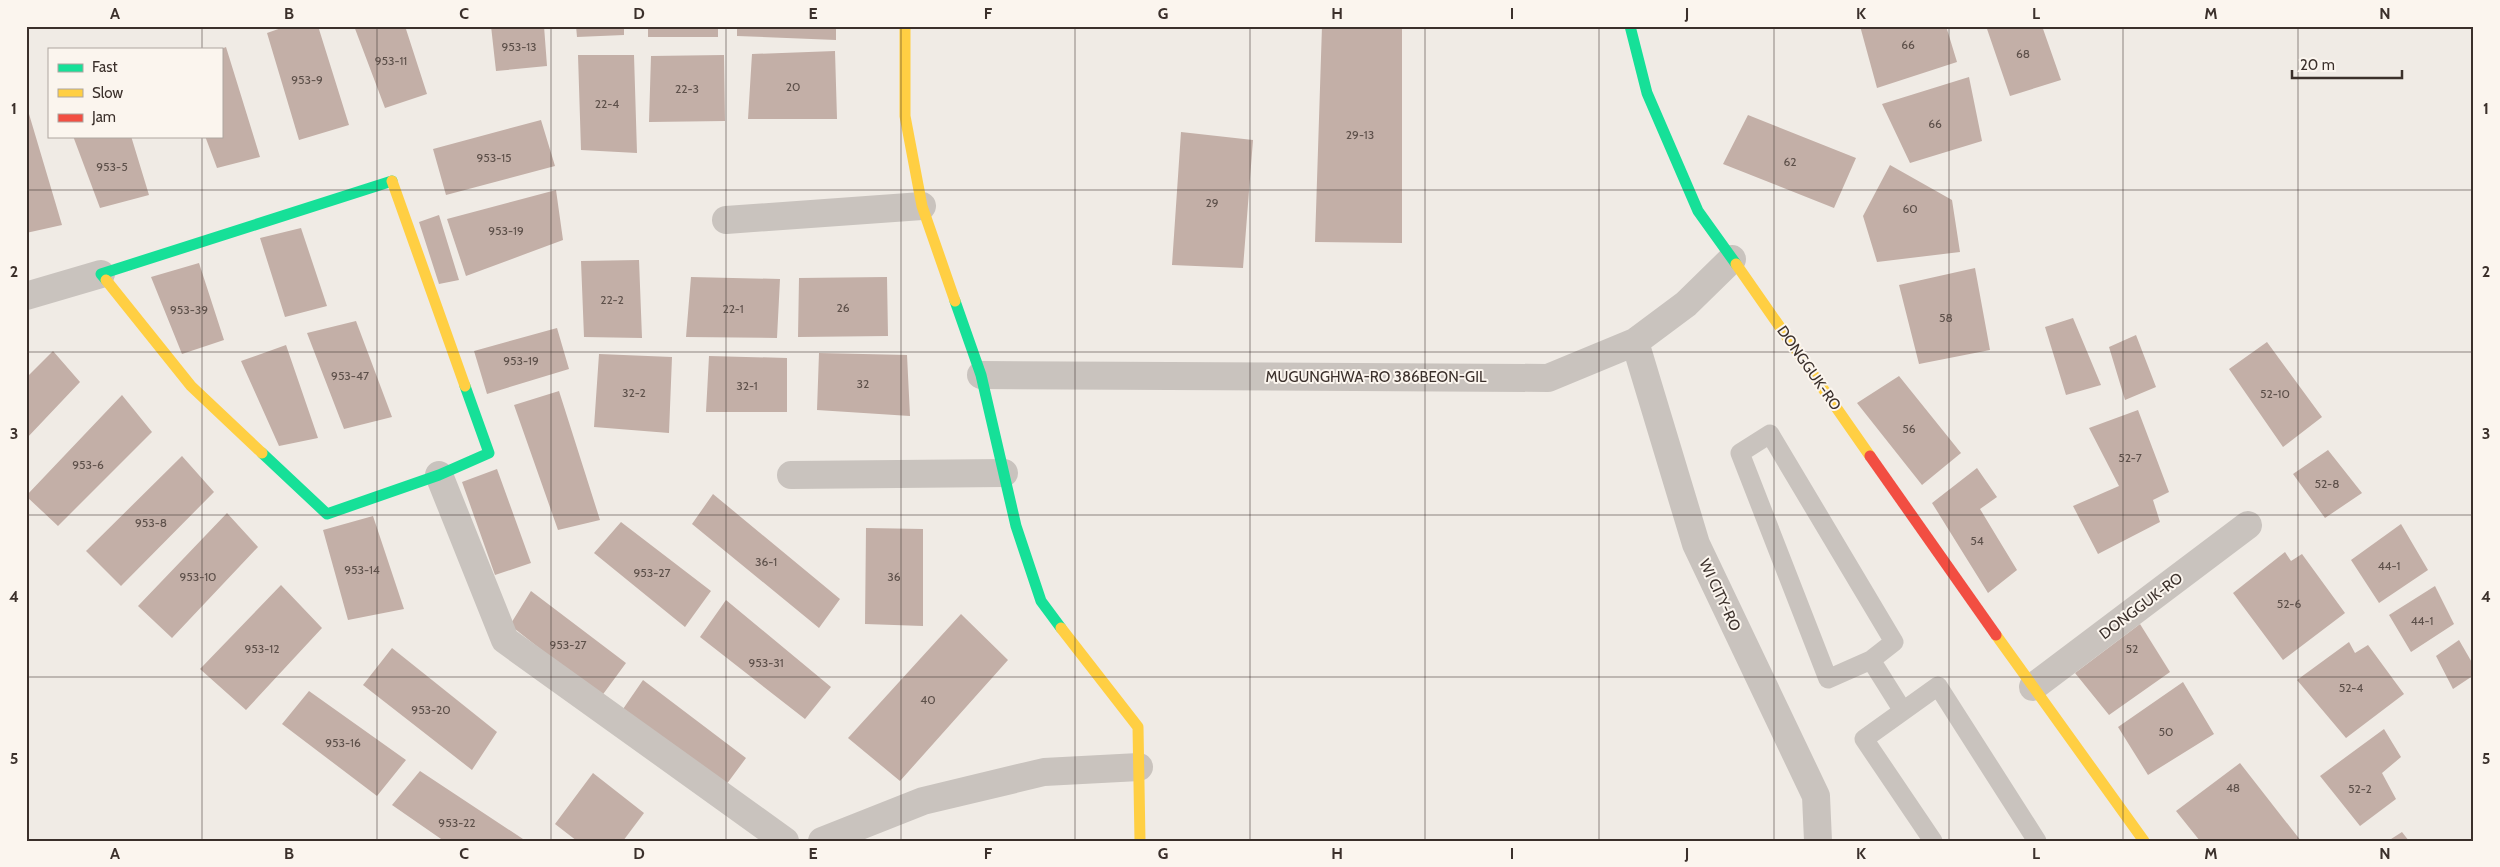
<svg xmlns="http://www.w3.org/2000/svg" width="2500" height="867" font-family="Cabin,sans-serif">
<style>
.building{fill:#c3afa7}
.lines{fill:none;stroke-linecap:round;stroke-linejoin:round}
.lane{stroke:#c9c3be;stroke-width:19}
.street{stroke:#c9c3be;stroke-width:28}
.fast{stroke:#16e098;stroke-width:11}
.slow{stroke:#ffcf43;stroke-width:11}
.jam{stroke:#f24e42;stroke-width:11}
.grid{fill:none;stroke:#3b302b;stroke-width:1;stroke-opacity:0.55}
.labels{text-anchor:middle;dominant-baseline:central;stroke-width:4;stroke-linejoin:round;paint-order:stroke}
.number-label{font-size:12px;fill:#5d504a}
.street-label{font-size:15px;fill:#3b302b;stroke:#fbf5ee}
.neatline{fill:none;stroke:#3b302b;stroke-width:2}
.grid-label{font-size:16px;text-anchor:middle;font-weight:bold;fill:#3b302b}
</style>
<rect width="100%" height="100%" fill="#f0ebe5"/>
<!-- building -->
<path class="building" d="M287 26H318L349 125 299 140 267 33Z
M354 26H405L427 94 385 108Z
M491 26H544L547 66 496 71Z
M576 26H624V35L577 37Z
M648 26H718V37H648Z
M737 26H836V40L737 36Z
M1322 26H1402V243L1315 242Z
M1860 26H1946L1957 62 1877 88Z
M1986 26H2042L2061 80 2010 96Z
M226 47 260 157 217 168 205 136H221V49Z
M835 51 837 119H748L752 54Z
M578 55H634L637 153 581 150Z
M724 55 725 121 649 122 651 56Z
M1969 77 1982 141 1910 163 1882 104Z
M29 114 62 225 26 233V115Z
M1748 115 1856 158 1834 208 1723 164Z
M541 120 555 166 446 195 433 149Z
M1181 132 1253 140 1243 268 1172 265Z
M73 136H131L149 195 100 208Z
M1890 165 1952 200 1960 252 1877 262 1863 216Z
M556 190 563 240 466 276 447 219Z
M439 215 459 280 439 284 419 222Z
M301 228 327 306 285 317 260 238Z
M639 260 642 338 584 337 581 261Z
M199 263 224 340 182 354 151 277Z
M1975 268 1990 350 1919 364 1899 285Z
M691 277 780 279 777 338 686 337Z
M887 277 888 336 798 337 799 278Z
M2073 318 2101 385 2066 395 2045 327Z
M356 321 392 417 344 429 307 333Z
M557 328 569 369 487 394 474 351Z
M2136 335 2156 387 2125 400 2109 347Z
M2267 342 2322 417 2283 447 2229 369Z
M286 345 318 438 279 446 241 361Z
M53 351 80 382 26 439V378Z
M819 353 907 355 910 416 817 410Z
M599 354 672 357 669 433 594 427Z
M709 356 787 358V412H706Z
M1899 376 1961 453 1922 485 1857 403Z
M559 391 600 520 558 530 514 405Z
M122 395 152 432 58 526 26 496Z
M2138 410 2169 492 2153 500 2160 522 2098 554 2073 506 2119 486 2089 428Z
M2328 450 2362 493 2325 518 2293 474Z
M182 456 214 492 121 586 86 551Z
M1977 468 1997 497 1980 509 2017 570 1988 593 1932 503Z
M497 469 531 563 495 575 462 482Z
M713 494 840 599 819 628 692 524Z
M227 513 258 547 172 638 138 606Z
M373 516 404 609 348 620 323 530Z
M621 522 711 591 685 627 594 553Z
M2401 524 2428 570 2379 603 2351 560Z
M866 528 923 529V626L865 624Z
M2285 552 2291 561 2302 554 2345 613 2283 660 2233 593Z
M281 585 322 628 246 710 200 669Z
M2435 586 2454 624 2411 652 2389 615Z
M531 591 626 663 601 697 510 625Z
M726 600 831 687 805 719 700 637Z
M961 614 1008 660 900 781 848 738Z
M2140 624 2170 672 2109 715 2075 673Z
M2459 640 2474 666V675L2453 689 2436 656Z
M2349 642 2355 653 2368 645 2404 694 2346 738 2297 680Z
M392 648 497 732 472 770 363 685Z
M643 680 746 758 726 785 623 709Z
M2183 682 2214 734 2148 775 2118 727Z
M309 691 406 760 377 796 282 724Z
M2384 729 2401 757 2382 773 2396 799 2360 826 2320 776Z
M2240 763 2301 841H2200L2176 811Z
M420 771 523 839 521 841H444L392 805Z
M593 773 644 813 623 841H577L555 824Z
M2402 832 2409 841H2388Z"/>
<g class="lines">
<!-- lane -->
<path class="lane" d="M1770 434 1894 642 1871 660 1828 679 1740 453Z
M1871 660 1903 711
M1933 841 1864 739 1938 686 2037 841"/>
<!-- street -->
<path class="street" d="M726 220 922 206
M26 296 101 274
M1635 342 1696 544 1816 796 1818 841
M981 375 1548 378 1635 342 1686 304 1732 259
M439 475 505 640 785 841
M791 475 1004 473
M2033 687 2248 525
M822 841 923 801 1044 772 1139 767"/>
<!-- fast -->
<path class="fast" d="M1630 26 1647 93 1698 211 1736 264
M106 280 101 274 392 181
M955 301 981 375 1016 526 1041 601 1061 628
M262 453 327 514 439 475 489 453 465 386"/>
<!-- slow -->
<path class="slow" d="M905 26V116L922 206 955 301
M392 181 465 386
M1736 264 1870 456
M106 280 191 386 262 453
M1061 628 1138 727 1140 841
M1996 635 2144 841"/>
<!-- jam -->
<path class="jam" d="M1870 456 1996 635"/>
</g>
<!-- grid -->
<path class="grid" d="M202 26V49M377 26V841M551 26V841M726 26V841M901 26V841M1075 26V841M1250 26V841M1425 26V841M1599 26V841M1774 26V841M1949 26V841M2123 26V841M2298 26V841M202 136V841M26 190H2474M26 352H2474M26 515H2474M26 677H2474"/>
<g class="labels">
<!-- number labels -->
<g class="number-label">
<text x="1908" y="44">66</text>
<text x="519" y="46">953-13</text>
<text x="2023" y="53">68</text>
<text x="391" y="60">953-11</text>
<text x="307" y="79">953-9</text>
<text x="793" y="86">20</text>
<text x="687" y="88">22-3</text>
<text x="607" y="103">22-4</text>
<text x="1935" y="123">66</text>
<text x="1360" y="134">29-13</text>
<text x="494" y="157">953-15</text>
<text x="1790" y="161">62</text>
<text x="112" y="166">953-5</text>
<text x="1212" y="202">29</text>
<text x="1910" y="208">60</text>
<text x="506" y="230">953-19</text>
<text x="612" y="299">22-2</text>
<text x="843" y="307">26</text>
<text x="733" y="308">22-1</text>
<text x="189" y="309">953-39</text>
<text x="1946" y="317">58</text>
<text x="521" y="360">953-19</text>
<text x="350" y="375">953-47</text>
<text x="863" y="383">32</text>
<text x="747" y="385">32-1</text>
<text x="634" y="392">32-2</text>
<text x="2275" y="393">52-10</text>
<text x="1909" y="428">56</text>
<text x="2130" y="457">52-7</text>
<text x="88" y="464">953-6</text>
<text x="2327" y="483">52-8</text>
<text x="151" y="522">953-8</text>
<text x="1977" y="540">54</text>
<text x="766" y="561">36-1</text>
<text x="2389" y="565">44-1</text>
<text x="362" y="569">953-14</text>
<text x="652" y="572">953-27</text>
<text x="198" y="576">953-10</text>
<text x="894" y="576">36</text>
<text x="2289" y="603">52-6</text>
<text x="2422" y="620">44-1</text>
<text x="568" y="644">953-27</text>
<text x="262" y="648">953-12</text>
<text x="2132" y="648">52</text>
<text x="766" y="662">953-31</text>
<text x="2351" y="687">52-4</text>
<text x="928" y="699">40</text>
<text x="431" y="709">953-20</text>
<text x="2166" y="731">50</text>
<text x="343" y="742">953-16</text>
<text x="2233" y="787">48</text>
<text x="2360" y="788">52-2</text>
<text x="457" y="822">953-22</text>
</g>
<!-- street labels -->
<g class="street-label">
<text transform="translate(1809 368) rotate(55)">DONGGUK-RO</text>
<text x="1376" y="377">MUGUNGHWA-RO 386BEON-GIL</text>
<text transform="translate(1720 595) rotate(65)">WI CITY-RO</text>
<text transform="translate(2141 606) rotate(-37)">DONGGUK-RO</text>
</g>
</g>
<!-- border -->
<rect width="2500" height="867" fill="none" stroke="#fbf5ee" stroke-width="55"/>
<!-- legend -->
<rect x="48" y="48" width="175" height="90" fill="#fbf5ee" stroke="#aea6a0"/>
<rect x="58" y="64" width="25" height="8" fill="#16e098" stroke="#aea6a0"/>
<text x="92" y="72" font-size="15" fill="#3b302b">Fast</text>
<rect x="58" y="89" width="25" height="8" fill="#ffcf43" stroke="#aea6a0"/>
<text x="92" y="98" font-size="15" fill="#3b302b">Slow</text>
<rect x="58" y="114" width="25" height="8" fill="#f24e42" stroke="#aea6a0"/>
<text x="92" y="122" font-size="15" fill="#3b302b">Jam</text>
<!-- scale -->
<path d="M2292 70v8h110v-8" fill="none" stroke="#3b302b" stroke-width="2.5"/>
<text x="2300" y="70" font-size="15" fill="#3b302b" stroke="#fbf5ee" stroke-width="4" paint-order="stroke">20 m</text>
<rect x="28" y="28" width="2444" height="812" class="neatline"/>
<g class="grid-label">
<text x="115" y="19">A</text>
<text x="289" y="19">B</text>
<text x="464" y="19">C</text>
<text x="639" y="19">D</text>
<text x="813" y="19">E</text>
<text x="988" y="19">F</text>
<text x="1163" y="19">G</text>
<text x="1337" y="19">H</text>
<text x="1512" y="19">I</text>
<text x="1687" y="19">J</text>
<text x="1861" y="19">K</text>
<text x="2036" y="19">L</text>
<text x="2211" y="19">M</text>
<text x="2385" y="19">N</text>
<text x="14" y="114">1</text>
<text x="2486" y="114">1</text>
<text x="14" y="277">2</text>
<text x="2486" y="277">2</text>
<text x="14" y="439">3</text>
<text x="2486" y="439">3</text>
<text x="14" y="602">4</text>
<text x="2486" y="602">4</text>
<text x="14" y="764">5</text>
<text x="2486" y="764">5</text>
<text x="115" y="859">A</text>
<text x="289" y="859">B</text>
<text x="464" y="859">C</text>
<text x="639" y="859">D</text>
<text x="813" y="859">E</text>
<text x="988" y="859">F</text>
<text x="1163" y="859">G</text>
<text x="1337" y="859">H</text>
<text x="1512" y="859">I</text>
<text x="1687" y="859">J</text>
<text x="1861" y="859">K</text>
<text x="2036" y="859">L</text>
<text x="2211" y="859">M</text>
<text x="2385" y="859">N</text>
</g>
</svg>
